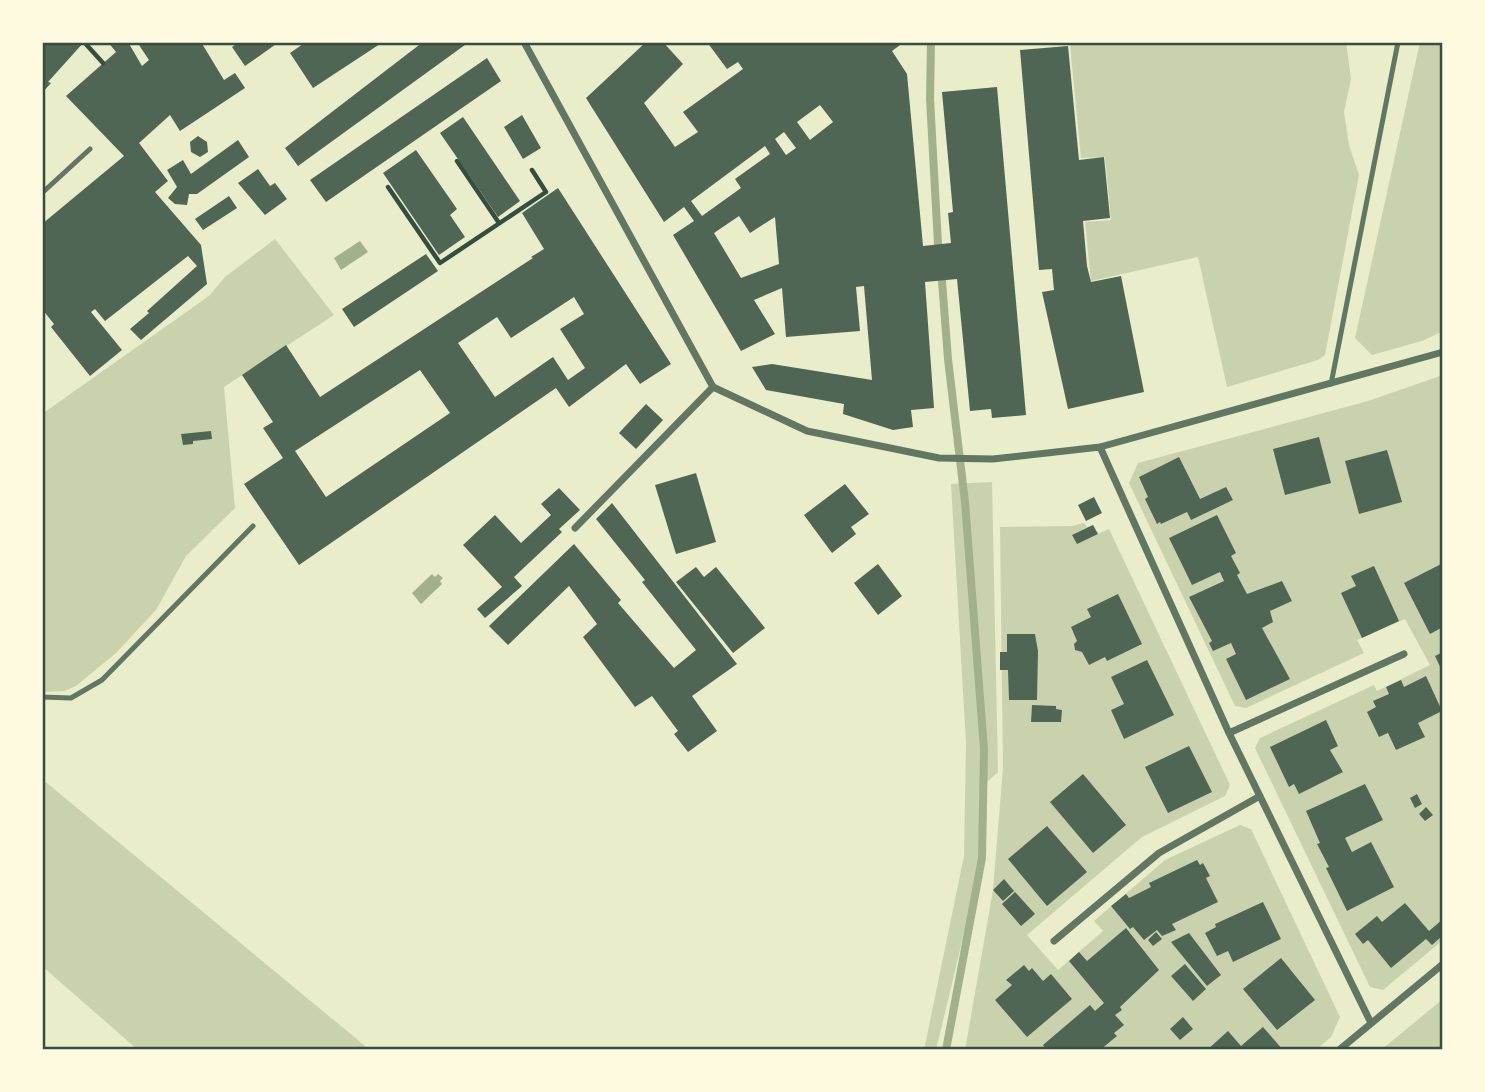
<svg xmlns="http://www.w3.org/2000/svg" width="1485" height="1092" font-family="Poppins,sans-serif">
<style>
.green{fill:#cad2ad}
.water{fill:#a3b18a}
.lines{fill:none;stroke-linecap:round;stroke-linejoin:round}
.stream{stroke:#a3b18a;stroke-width:8}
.building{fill:#4f6655;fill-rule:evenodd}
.path{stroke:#344e41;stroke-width:4.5}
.service{stroke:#617663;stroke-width:5}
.minor{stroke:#617663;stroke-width:7}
.neatline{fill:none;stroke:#344e41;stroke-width:2.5}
</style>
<rect width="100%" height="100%" fill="#e9edc9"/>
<!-- green -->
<path class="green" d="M1105 42H1346L1351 79 1344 112 1349 145 1359 175 1325 355 1318 360 1227 387 1198 257 1091 281 1085 222 1111 220 1105 157 1081 158 1070 45Z
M1420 42H1443V331L1422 341 1372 355 1355 338Z
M275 239 334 315 224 387 235 508 186 556 156 610 116 653 76 686 64 691 42 692V414L209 296 225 277Z
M1443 375V940L1383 990 1370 987 1255 748 1260 738 1374 685 1377 691 1430 665 1405 619 1357 640 1364 653 1246 708 1235 706 1129 483 1138 463 1368 401Z
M992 482 998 772 984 785 982 858 936 1050H924L964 856 966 744 951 484Z
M1084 523 1087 527 1093 525 1098 534 1109 529 1230 785 1225 796 1142 837 1027 935 1058 970 1103 931 1094 921 1165 860 1240 825 1251 829 1340 1017 1331 1037 1316 1050H965L993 890 1003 768 1000 527 1072 526Z
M42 779 370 1050H138L42 966Z
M1443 999V1050H1381Z"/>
<!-- water -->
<path class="water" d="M360 241 368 252 341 270 334 258Z
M432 574 435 577 438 574 443 578 440 581 442 584 421 604 412 593Z"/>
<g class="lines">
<!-- stream -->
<path class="stream" d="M931 42 930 99 938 244
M942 281 948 359 965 502 984 749 982 858 946 1050"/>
</g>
<!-- building -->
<path class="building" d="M42 42H84L48 82 51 83 42 93Z
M108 42H128L142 66 149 60 137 42H201L224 80 235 73 245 88 180 131 170 115 139 143 168 181 155 192 201 245 207 284 141 340 130 329 149 313 147 311 197 266 188 256 105 321 95 309 91 312 122 350 90 376 51 327 54 324 42 309V224L124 156 66 96 116 52Z
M239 42H279L245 66 232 47Z
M306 42H383L313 88 290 53Z
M423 42H469L298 166 285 148Z
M646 42H663L683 64 644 103 675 147 698 132 683 112 743 69 738 62 727 69 707 42H904L892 51 907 74 923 246 951 243 948 213 953 212 942 92 997 87 1026 415 992 418 991 409 970 411 957 279 925 282 934 408 911 410 913 427 893 430 843 414 844 404 766 390 752 367 772 364 872 380 864 286 856 287 860 331 786 337 782 288 754 300 775 334 741 351 673 235 694 221 684 207 664 222 586 98ZM820 105 833 122 810 140 797 122ZM784 132 796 148 786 155 775 139ZM765 146 770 154 735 179 741 188 702 216 691 201ZM739 216 750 233 775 217 779 264 741 278 714 233Z
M1068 46 1079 160 1104 157 1110 218 1083 221 1087 266 1091 282 1121 276 1144 392 1068 409 1042 292 1054 290 1052 269 1039 270 1020 50Z
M487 58 501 81 326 202 310 180Z
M522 115 541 148 523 159 504 127Z
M463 117 520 201 498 217 440 133Z
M198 136 207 142 208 152 200 157 191 152 190 142Z
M238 140 249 157 197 194H189L187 205 175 204 168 198 177 187 167 170 183 160 191 174Z
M416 150 457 209 450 215 465 237 439 255 383 173Z
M258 169 270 186 275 183 287 199 265 215 238 183Z
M558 188 671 364 640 384 626 364 569 407 556 388 299 565 244 484 283 458 263 428 273 422 242 375 286 345 320 397 533 258 531 257 544 249 522 213ZM574 297 584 314 560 329 585 368 568 380 553 357 495 397 458 343 497 317 511 338ZM420 370 450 413 326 497 295 451Z
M229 196 237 208 203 230 195 219Z
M426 254 438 271 354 327 342 309Z
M646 404 663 420 636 449 619 433Z
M211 431 212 439 193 441V444L183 445 181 434Z
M1319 437 1331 483 1285 495 1273 449Z
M1387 450 1402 502 1359 514 1345 461Z
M1179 457 1200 499 1226 487 1233 500 1191 520 1187 512 1161 524 1160 522 1157 524 1145 499 1148 497 1139 477Z
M696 473 716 542 676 554 655 485Z
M845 484 869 514 851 527 856 534 832 553 804 515Z
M559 488 580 510 559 529 562 532 514 577 522 586 485 618 477 609 502 587 463 545 495 515 521 543 551 515 541 504Z
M1094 497 1102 513 1086 521 1078 505Z
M612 503 737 664 692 696 717 731 688 752 674 734 678 731 652 696 635 707 583 637 597 624 569 586 508 645 489 626 574 544 621 600 618 603 674 668 696 650 642 582 645 580 596 519Z
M1217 515 1236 553 1231 556 1240 573 1237 575 1247 594 1282 581 1292 601 1270 611 1273 622 1262 628 1290 679 1246 700 1226 659 1236 654 1231 643 1213 651 1209 643 1212 641 1189 597 1224 581 1220 572 1192 585 1169 538Z
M1093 525 1098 534 1077 544 1072 535Z
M1443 563V627L1430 634 1404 583Z
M878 564 902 596 878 615 854 583Z
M1374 566 1399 621 1362 638 1341 593 1356 586 1351 576Z
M696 567 704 577 716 567 765 628 733 653 676 582Z
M1118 594 1142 644 1107 661 1105 657 1089 665 1082 652 1075 650 1074 644 1077 641 1071 627 1091 617 1087 609Z
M1007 634H1035L1038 651 1037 700H1009L1008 670H1000V652H1007Z
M1443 652V673L1435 656Z
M1147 660 1174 715 1124 739 1111 710 1124 704 1111 677Z
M1426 676 1442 711 1418 723 1425 737 1396 750 1388 733 1379 737 1367 712 1376 707 1373 701 1389 694 1386 687 1401 680 1404 687Z
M1032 705 1056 706V709L1062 710 1061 722H1031Z
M1326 720 1338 746 1330 750 1343 772 1299 794 1294 784 1289 787 1270 747Z
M1189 746 1212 792 1168 813 1145 767Z
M1083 774 1126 825 1093 853 1050 802Z
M1365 784 1383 820 1345 838 1352 852 1371 842 1394 887 1347 911 1326 868 1329 867 1317 844 1320 843 1306 811Z
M1417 794 1422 804 1415 808 1410 798Z
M1426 807 1433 815 1425 821 1419 814Z
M1047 826 1087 872 1047 906 1008 859Z
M1197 860 1200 865 1203 863 1210 876 1206 878 1218 902 1172 924 1176 930 1162 936 1157 930 1144 940 1133 927 1130 929 1111 906 1126 894 1129 898 1151 887 1149 883Z
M1004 879 1014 891 1003 901 993 890Z
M1015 892 1035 914 1021 926 1002 904Z
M1263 902 1281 939 1233 962 1228 951 1217 956 1205 933 1216 927 1215 924Z
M1405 903 1429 931 1443 919V935L1432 945 1426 939 1391 968 1368 940 1363 944 1355 934 1377 916 1382 922Z
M1126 928 1159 970 1120 1007 1122 1010 1115 1015 1124 1025 1114 1033 1117 1036 1100 1050H1043L1045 1048 1043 1045 1090 1005 1095 1011 1104 1003 1069 961 1079 952 1087 961Z
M1156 932 1162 939 1153 946 1148 940Z
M1189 933 1221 975 1207 986 1171 942Z
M1281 958 1315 1000 1277 1030 1243 989Z
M1185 964 1206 989 1193 1001 1171 976Z
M1024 965 1029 971 1032 968 1043 981 1051 974 1072 999 1027 1037 995 1000 1012 985 1006 980Z
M1183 1017 1193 1029 1180 1040 1170 1029Z
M1263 1027 1283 1050H1207L1228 1031 1241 1046Z"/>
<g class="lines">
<!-- path -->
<path class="path" d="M84 42 103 63
M457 161 499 223
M388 187 440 263 546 192 532 170"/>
<!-- service -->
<path class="service" d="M42 193 90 149
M1331 384 1398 42
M42 697 71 698 102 680 253 526"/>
<!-- minor -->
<path class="minor" d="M524 42 713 387 807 431 939 458 993 459 1100 447 1443 352
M1100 447 1229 733 1371 1023
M575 528 713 387
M1229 733 1404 654
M1054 941 1159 853 1260 796
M1339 1050 1443 964"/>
</g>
<!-- border -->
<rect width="1485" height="1092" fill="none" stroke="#fefae0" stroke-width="88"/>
<rect x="44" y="44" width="1397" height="1004" class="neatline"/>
</svg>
